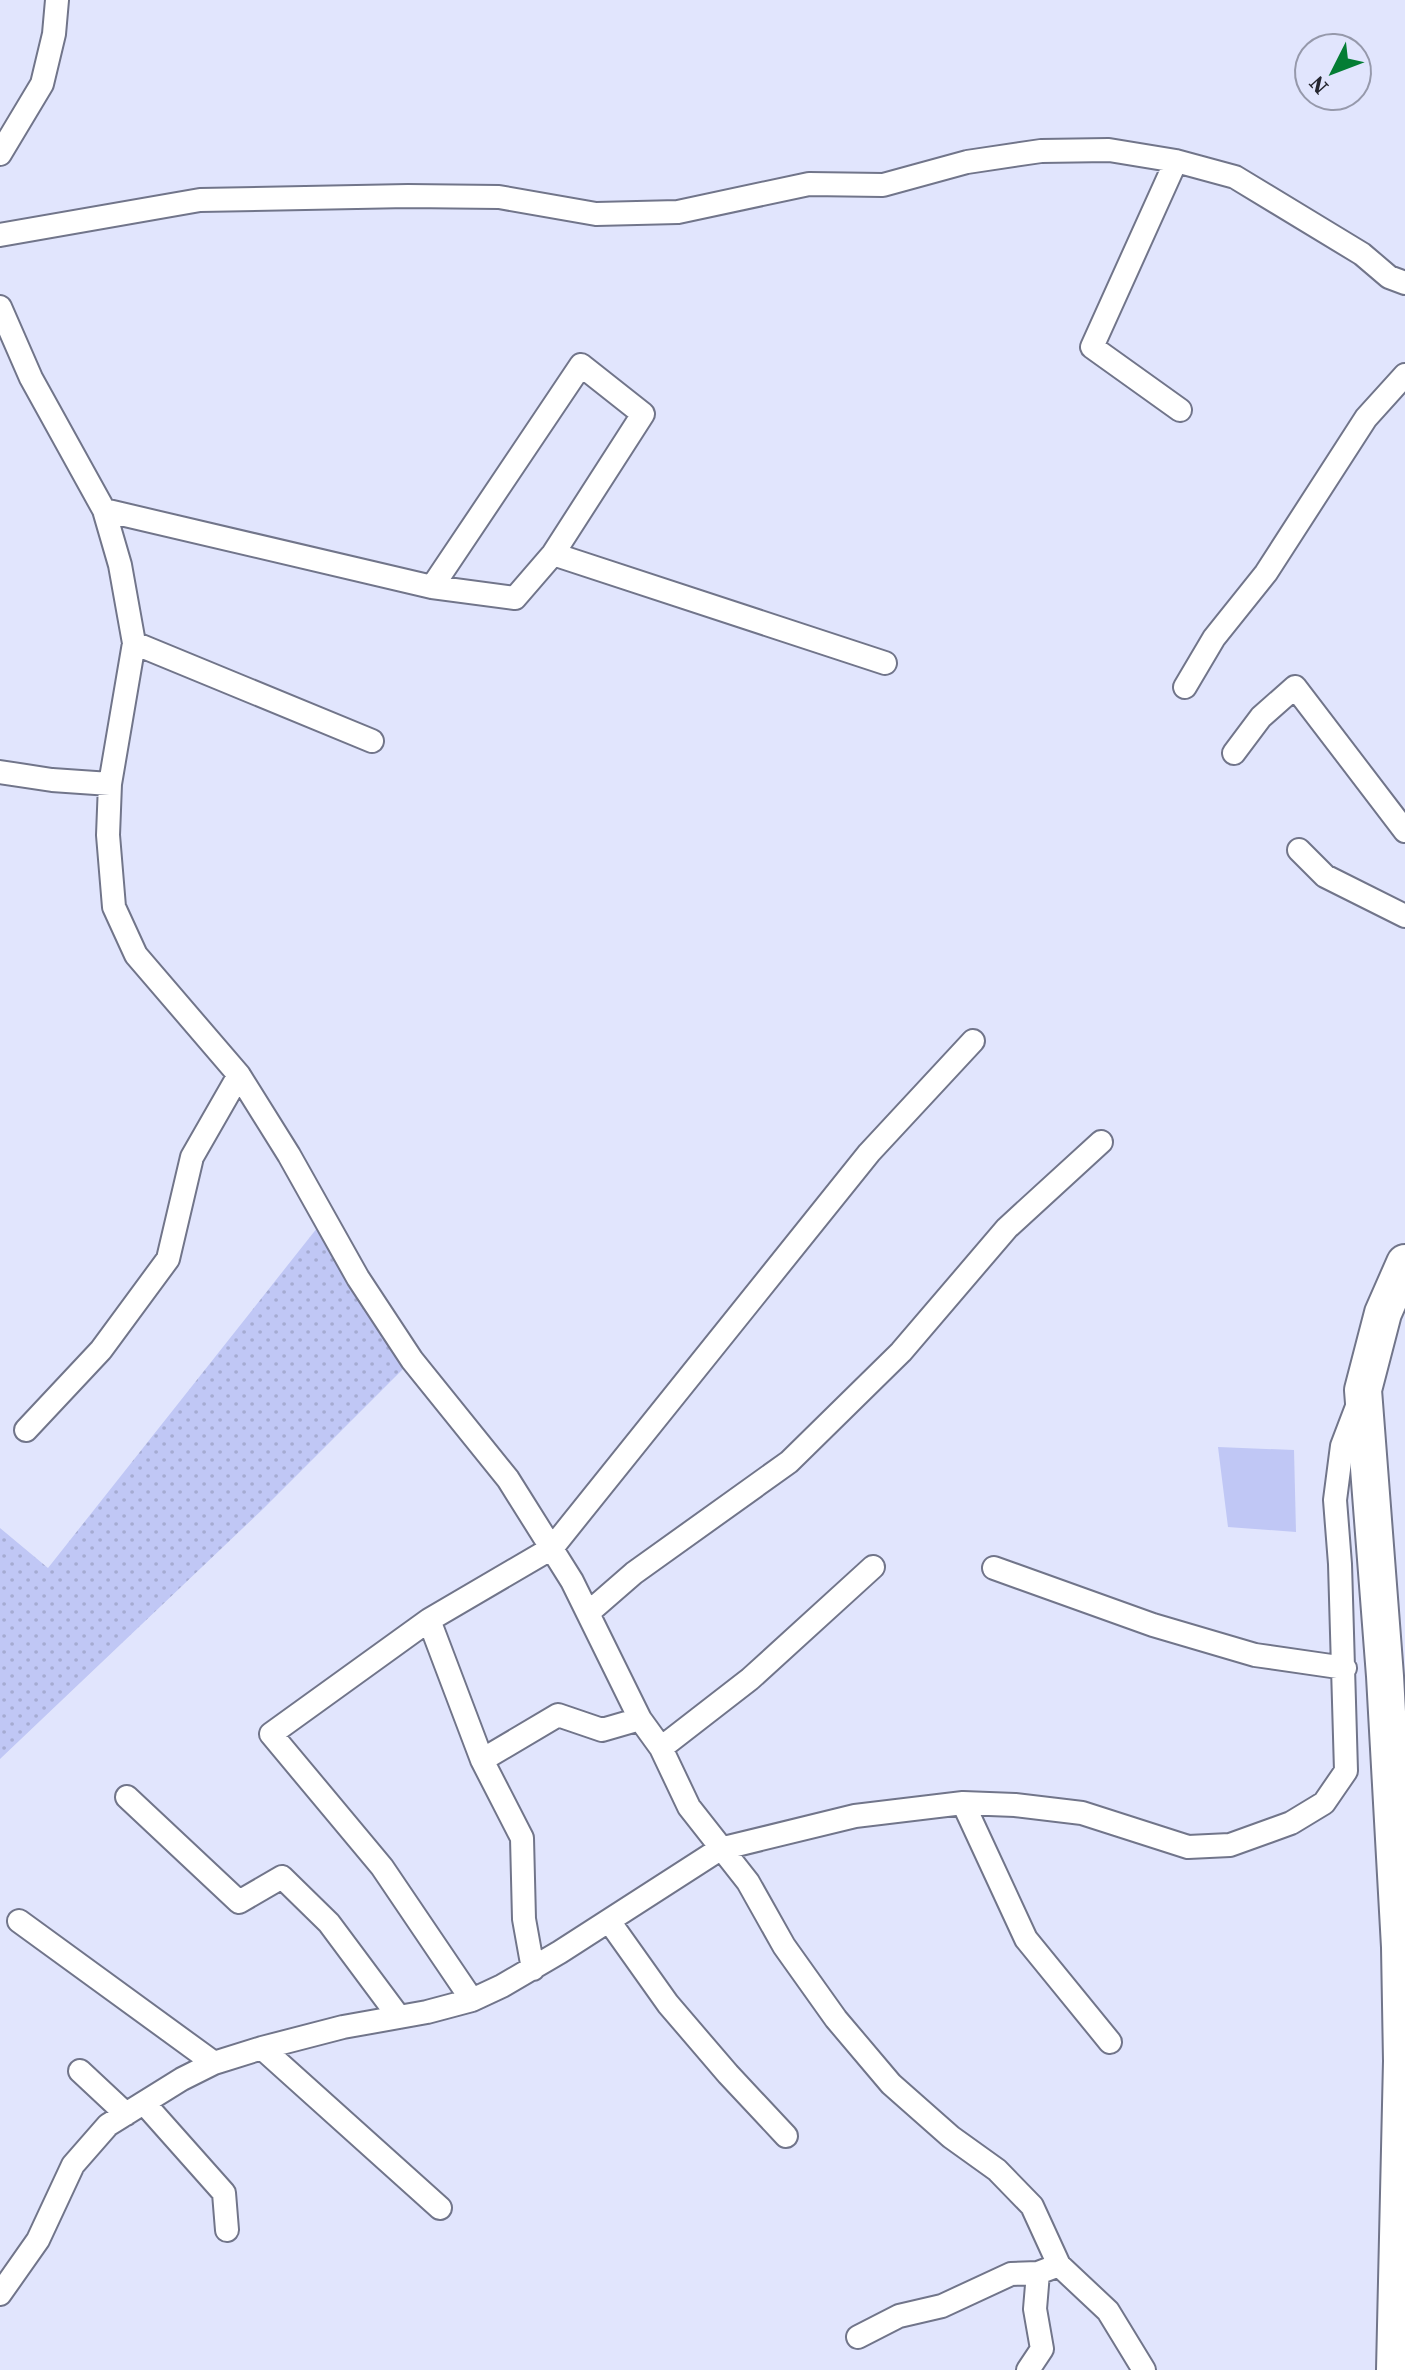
<svg xmlns="http://www.w3.org/2000/svg" width="1405" height="2370" font-family="'Source Serif 4',serif">
<style>
.grass{fill:url(#grass-dots)}
.garden{fill:#c0c7f5}
.lines{fill:none;stroke-linecap:round;stroke-linejoin:round}
.minor-casing{stroke:#71758a;stroke-width:26}
.trunk-casing{stroke:#71758a;stroke-width:40}
.minor{stroke:#fff;stroke-width:22}
.trunk{stroke:#fff;stroke-width:36}
</style>
<defs>
<pattern id="grass-dots" width="8" height="8" patternUnits="userSpaceOnUse" patternTransform="scale(2)"><rect width="8" height="8" fill="#c0c7f5"/><path d="M2 2h.1M6 6h.1" fill="none" stroke="#a5abd2" stroke-width="1.8" stroke-linecap="round"/></pattern>
</defs>
<rect width="100%" height="100%" fill="#e1e5fd"/>
<!-- grass -->
<path class="grass" d="M325 1218 412 1360 263 1509 0 1759V1528L48 1568Z"/>
<!-- garden -->
<path class="garden" d="M1218 1447 1294 1450 1296 1532 1228 1527Z"/>
<g class="lines">
<defs>
<path id="minor" d="M0 154 42 84 54 34 57 0
M1176 161 1092 347 1180 410
M0 235 200 200 408 196 499 197 596 214 678 212 809 184 883 185 967 162 1041 151 1109 150 1176 161 1235 177 1362 254 1389 277 1405 283
M0 307 31 378 104 510 120 565 134 643 110 784 108 835 114 907 136 955 239 1075 289 1155 358 1278 412 1360 508 1479 572 1581 640 1719 661 1748 689 1807 748 1882 784 1946 836 2019 891 2084 951 2137 997 2170 1032 2206 1059 2265 1108 2311 1144 2370
M104 510 432 587 515 598 553 554 643 414 581 365 432 587
M553 554 885 663
M134 643 372 741
M1185 687 1214 638 1266 573 1366 418 1405 375
M1234 753 1261 717 1295 687 1405 831
M0 772 52 780 110 784
M1299 850 1325 876 1405 916
M26 1430 101 1350 168 1259 192 1157 239 1075
M994 1568 1153 1625 1255 1655 1345 1668
M588 1613 634 1573 789 1462 901 1352 1007 1228 1101 1142
M429 1620 271 1734 382 1867 472 2000
M661 1748 750 1679 873 1567
M482 1760 558 1715 602 1730 640 1719
M127 1797 239 1902 282 1877 329 1923 399 2017
M963 1803 1026 1939 1110 2042
M19 1921 214 2063
M609 1921 668 2004 728 2074 786 2136
M533 1969 524 1919 522 1838 482 1760 429 1620 552 1548 869 1153 973 1041
M262 2048 440 2208
M80 2071 126 2114
M144 2103 224 2193 227 2230
M0 2294 38 2240 73 2165 108 2125 182 2079 214 2063 262 2048 343 2027 427 2012 472 2000 502 1986 560 1952 720 1849 855 1816 963 1803 1015 1805 1082 1813 1188 1847 1230 1845 1291 1823 1324 1803 1346 1771 1340 1564 1335 1500 1342 1446 1358 1404
M858 2337 899 2316 942 2306 1011 2274 1038 2273 1059 2265
M1028 2370 1042 2349 1035 2309 1038 2273"/>
<path id="trunk" d="M1395 2370 1402 2061 1400 1947 1385 1676 1363 1390 1383 1313 1405 1263"/>
</defs>
<!-- minor casing -->
<use href="#minor" class="minor-casing"/>
<!-- trunk casing -->
<use href="#trunk" class="trunk-casing"/>
<!-- minor -->
<use href="#minor" class="minor"/>
<!-- trunk -->
<use href="#trunk" class="trunk"/>
</g>
<!-- north arrow -->
<g transform="translate(1333 72) rotate(228)"><circle r="38" fill="#e1e5fd" stroke="#9699ab" stroke-width="2"/>
<path d="M0-6L14 30L0 20L-14 30Z" fill="#047d34"/>
<text y="-12" font-size="22" font-weight="bold" text-anchor="middle" fill="#25262f">N</text>
</g>
</svg>
